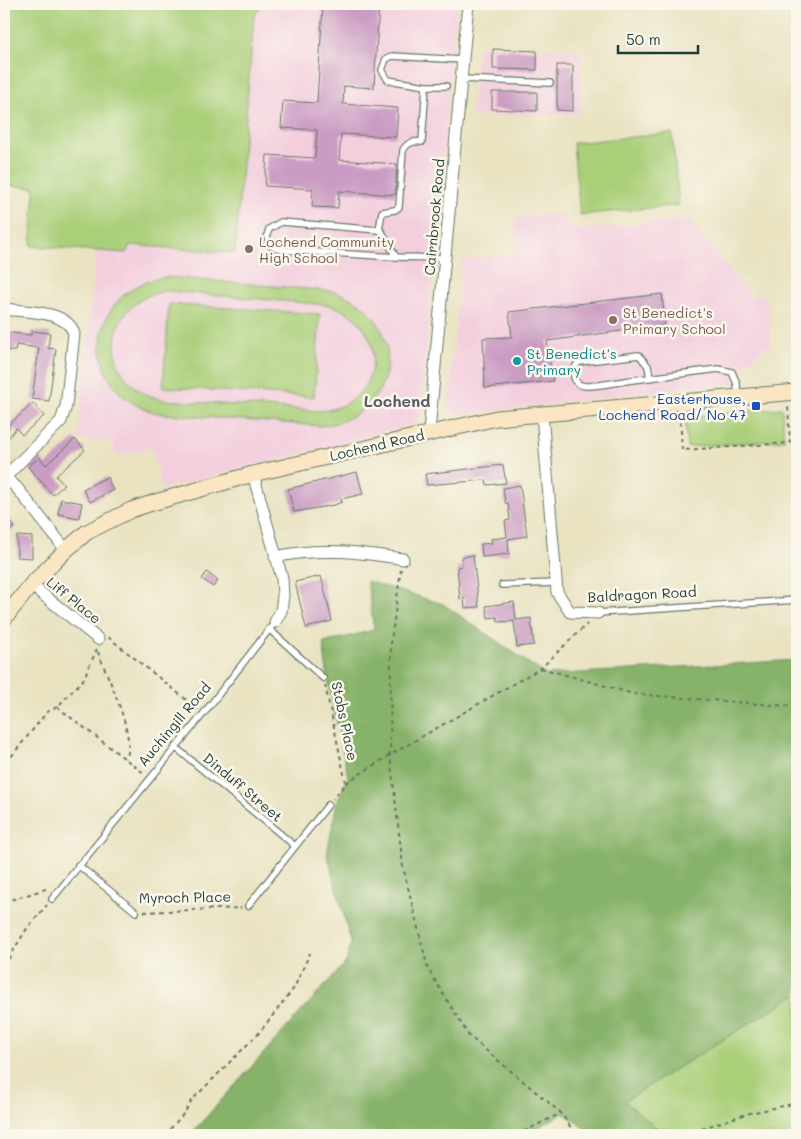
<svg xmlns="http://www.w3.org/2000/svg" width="801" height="1139" font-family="Mali,sans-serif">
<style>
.built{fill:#f3cfde}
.green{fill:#aacf79;stroke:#648656;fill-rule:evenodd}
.forest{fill:#87b269;stroke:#53784e}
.building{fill:#ca9bc3}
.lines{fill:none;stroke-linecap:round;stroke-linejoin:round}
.lane-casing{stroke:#676;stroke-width:8}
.street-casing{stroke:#676;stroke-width:13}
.secondary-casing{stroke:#676;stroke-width:17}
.path{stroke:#676;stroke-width:2;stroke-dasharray:4 4;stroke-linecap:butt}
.lane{stroke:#fff;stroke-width:5.5}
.street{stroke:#fff;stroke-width:11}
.secondary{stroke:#fbe6c4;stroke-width:15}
.education-dot{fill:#8d6e63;stroke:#fbf7ec;stroke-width:2}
.culture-dot{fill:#0f9aa8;stroke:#fbf7ec;stroke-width:2}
.transit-dot{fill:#1a4fb4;stroke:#fbf7ec;stroke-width:2}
.labels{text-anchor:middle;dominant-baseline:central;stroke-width:5;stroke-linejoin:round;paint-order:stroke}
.street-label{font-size:14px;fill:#1f3d34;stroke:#fbf7ec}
.education-label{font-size:14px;fill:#785e54;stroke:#fbf7ec;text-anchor:start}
.culture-label{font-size:14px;fill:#0d838f;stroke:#fbf7ec;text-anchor:start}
.transit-label{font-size:14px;fill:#164399;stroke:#fbf7ec;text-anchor:end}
.quarter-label{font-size:16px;font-weight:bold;fill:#5b5e66;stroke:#fbf7ec}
</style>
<rect width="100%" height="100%" fill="#fbf7ec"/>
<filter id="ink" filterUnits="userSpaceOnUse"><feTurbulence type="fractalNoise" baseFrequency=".02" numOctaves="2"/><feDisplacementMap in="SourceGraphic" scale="10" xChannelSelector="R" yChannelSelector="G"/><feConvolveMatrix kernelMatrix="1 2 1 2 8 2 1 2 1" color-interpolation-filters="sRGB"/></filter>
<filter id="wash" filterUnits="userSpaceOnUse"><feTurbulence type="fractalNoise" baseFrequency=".0096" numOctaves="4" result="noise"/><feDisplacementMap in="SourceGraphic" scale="20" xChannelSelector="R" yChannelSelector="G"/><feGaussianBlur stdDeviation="1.12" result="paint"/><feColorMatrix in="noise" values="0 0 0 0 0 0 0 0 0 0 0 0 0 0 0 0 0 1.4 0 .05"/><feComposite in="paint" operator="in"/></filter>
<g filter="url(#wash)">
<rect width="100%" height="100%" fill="#e9e3c2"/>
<!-- built -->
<path class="built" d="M4 4H454L456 9 434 265 420 416 417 421 412 425 162 489 152 447 116 456 112 441 78 440 96 251 31 246 35 188 4 185Z
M478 46 580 50 581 114 471 116Z
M560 213 573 230 689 219 750 296H766L771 343 740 368 742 383 698 386 459 415 448 409 462 260 518 253 514 218Z"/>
<!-- green -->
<path class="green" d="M4 4H262L254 16 235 253 130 245 126 253 31 246 35 188 4 185Z
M672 133 679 205 580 215 573 143Z
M167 277 331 291C412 311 404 417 321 426L163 414C78 400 81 287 167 277ZM167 291 328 305C392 321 386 404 321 411L165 400C97 388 99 300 167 291Z
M169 304 320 314 314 397 163 387Z
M782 408 784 440 687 447 685 417Z
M797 994V1135H665L624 1101Z"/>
<!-- forest -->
<path class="forest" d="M367 581 443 604 546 675 797 660V994L624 1101 665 1135H589L585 1129 564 1113 524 1135H190L346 962 351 942 327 854 337 802 348 777 328 680 323 643 374 630Z"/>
<g id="blocks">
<!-- building -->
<path class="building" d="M323 4H379L374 88 344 86 343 104 398 108 396 137 341 134 339 160 397 164 395 195 339 191 338 208 312 207 313 189 265 186 267 155 315 158 317 130 281 128 283 101 317 103Z
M493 49 537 51V70L493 69Z
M557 65H573V111L557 110Z
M492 92H537V111L492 109Z
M662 294 665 325 547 341 553 381 485 388 483 338 512 337 509 312Z
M32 331 50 333 48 348 56 349 49 401 32 399 39 348 16 345 15 351 4 350V332L31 335Z
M33 403 44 416 22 435 16 428 4 444V429Z
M75 439 85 450 56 476 64 485 53 495 28 467 39 457 46 465Z
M503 465 506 483 487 485 486 480 427 485 425 474Z
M357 472 363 494 341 499 342 502 334 505 294 512 288 489Z
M107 477 113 490 90 502 83 489Z
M520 485 527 536 508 539 509 554 482 557 481 544 492 543 491 539 507 537 505 521 510 520 508 503H505L503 488Z
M61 499 82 503 79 518 58 514Z
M4 513 15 527 4 536Z
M17 536 32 537V558L17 557Z
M473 555 479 607 465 608 464 598 460 599 457 567 462 566 461 557Z
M207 572 218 581 213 587 202 579Z
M321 576 332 621 306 628 295 582Z
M514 602 516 620 531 618 534 645 517 647 514 621 498 622 497 617 488 618 486 606Z"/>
</g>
</g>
<g filter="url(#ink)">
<use href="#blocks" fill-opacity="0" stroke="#676" stroke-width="1"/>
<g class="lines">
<defs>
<path id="lane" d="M461 79 550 83
M426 86 388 80 382 70 386 59 392 56 463 60
M379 230 382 212 395 210 399 207 403 150C408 142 413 141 422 142L426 86H446
M396 257 284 250C270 248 264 243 269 229L281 222 379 230 382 232 396 257 445 258
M650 378 648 366 639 355 579 362C571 370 571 386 587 386 599 386 613 383 625 381 656 377 687 373 718 369L732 372 737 384 738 396
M502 585 556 583
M598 613 797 600
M269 629 323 678
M175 747 295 846
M78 865 136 912
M52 899 204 713 275 622
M248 906 328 805"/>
<path id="street" d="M4 309C25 312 68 310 74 334L66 406 61 421 5 477
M542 414 557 592 570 612 598 613
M429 432 468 4
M253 474 282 578 283 596 281 611 275 622
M4 476 17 488 66 550
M275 557C318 547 360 552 403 559
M31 585 98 639"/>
<path id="secondary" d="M4 619 31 585 66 550 87 532 131 510 152 503 253 474 497 418 797 392"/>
</defs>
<!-- lane casing -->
<use href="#lane" class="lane-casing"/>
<!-- street casing -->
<use href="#street" class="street-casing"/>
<!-- secondary casing -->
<use href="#secondary" class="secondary-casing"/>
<!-- path -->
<path class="path" d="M680 414 682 450 790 443 788 405
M401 569 391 642 390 755 403 867 428 969 469 1036 561 1113 576 1135
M108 637 198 709
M98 652C107 677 137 735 126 759
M541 668 634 694 786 706 797 702
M325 685 346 783 333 799
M57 707 145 774
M4 758H10L47 712 57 707 83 680 97 649
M346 783 390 755 541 668 587 624
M4 902 49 888
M144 912 241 908
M4 966 26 930 47 905
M658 1131 664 1135
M165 1135 185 1112 191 1101 259 1033 294 988 310 953
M517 1135 561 1113
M631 1135 656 1130 694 1131 746 1114 797 1103"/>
<!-- lane -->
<use href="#lane" class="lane"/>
<!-- street -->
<use href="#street" class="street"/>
<!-- secondary -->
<use href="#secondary" class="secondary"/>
</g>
</g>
<!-- markers -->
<g class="education-dot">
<circle cx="249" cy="249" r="5"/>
<circle cx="613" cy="320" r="5"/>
</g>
<circle class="culture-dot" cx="517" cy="361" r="5"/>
<rect class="transit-dot" x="751" y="401" width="10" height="10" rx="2.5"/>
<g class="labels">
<!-- street labels -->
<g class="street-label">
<text transform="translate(434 217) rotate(-85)">Cairnbrook Road</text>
<text transform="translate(377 445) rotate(-13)">Lochend Road</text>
<text transform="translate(642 594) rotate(-3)">Baldragon Road</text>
<text transform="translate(74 600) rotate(39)">Liff Place</text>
<text transform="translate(345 721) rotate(78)">Stobs Place</text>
<text transform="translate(174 724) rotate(-50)">Auchingill Road</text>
<text transform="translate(243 787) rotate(40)">Dinduff Street</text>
<text transform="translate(185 897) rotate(-1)">Myroch Place</text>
</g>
<!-- education labels -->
<g class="education-label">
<text x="259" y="241">Lochend Community<tspan x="259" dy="16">High School</tspan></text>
<text x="623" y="312">St Benedict's<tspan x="623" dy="16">Primary School</tspan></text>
</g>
<!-- culture labels -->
<g class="culture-label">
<text x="527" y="353">St Benedict's<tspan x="527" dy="16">Primary</tspan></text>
</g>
<!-- transit labels -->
<g class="transit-label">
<text x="746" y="398">Easterhouse,<tspan x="746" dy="16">Lochend Road/ No 47</tspan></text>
</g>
<!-- quarter labels -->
<g class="quarter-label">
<text x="397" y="400">Lochend</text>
</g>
</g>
<!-- margin -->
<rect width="801" height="1139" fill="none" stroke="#fbf7ec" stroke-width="20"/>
<!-- scale -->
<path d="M618 45v8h80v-8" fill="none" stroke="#1f3d34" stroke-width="2.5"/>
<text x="626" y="45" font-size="15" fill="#1f3d34" stroke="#fbf7ec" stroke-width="4" paint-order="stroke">50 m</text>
</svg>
